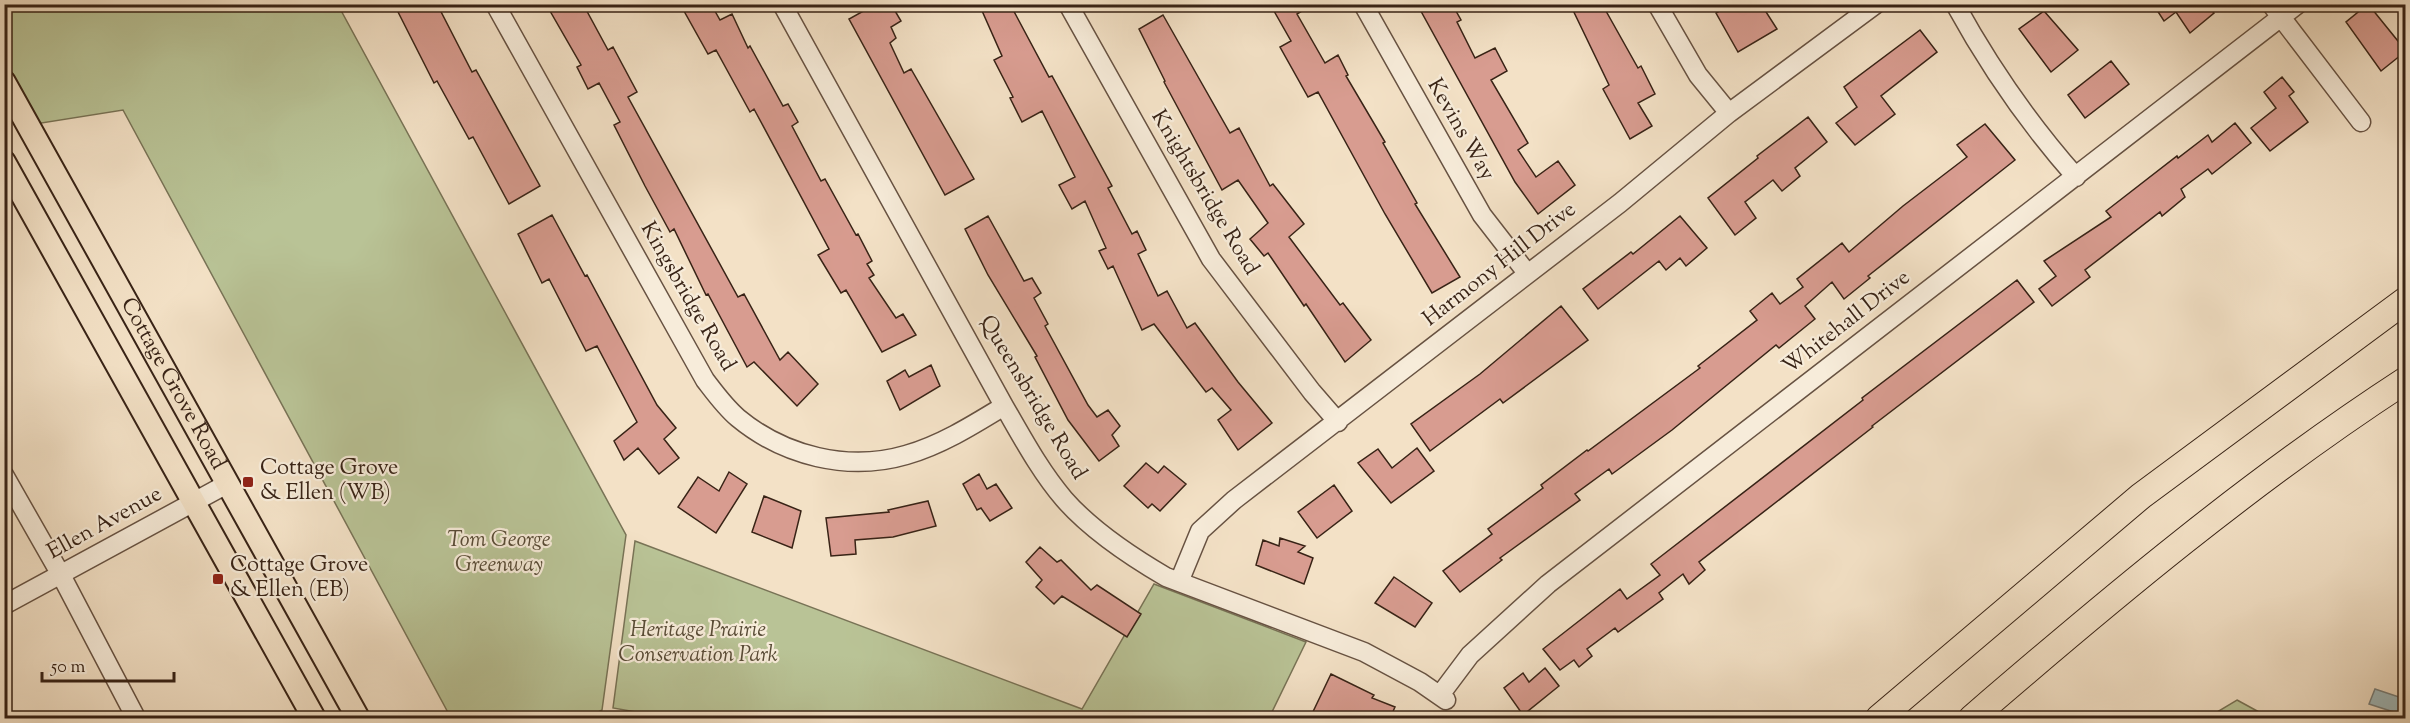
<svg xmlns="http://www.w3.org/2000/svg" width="2410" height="723" font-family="'Sorts Mill Goudy',serif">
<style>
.green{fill:#b9c396;stroke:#787356;stroke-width:1.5}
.water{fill:#9fbbbe;stroke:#767e7b;stroke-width:1.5}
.building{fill:#d89c90;stroke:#382316;stroke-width:1.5}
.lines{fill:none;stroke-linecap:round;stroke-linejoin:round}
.minor-casing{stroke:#675242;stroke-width:21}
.major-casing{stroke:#382316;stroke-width:26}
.highway-casing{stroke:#382316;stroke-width:28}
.minor{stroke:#f7ecda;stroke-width:18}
.major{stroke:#f3e1c6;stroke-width:22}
.highway{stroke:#f3e1c6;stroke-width:26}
.poi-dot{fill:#8f2418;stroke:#f7ecda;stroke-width:2}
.labels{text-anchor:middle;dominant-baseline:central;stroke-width:4.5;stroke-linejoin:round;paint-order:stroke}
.street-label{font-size:22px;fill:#382316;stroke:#f7ecda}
.poi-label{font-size:22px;fill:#382316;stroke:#f7ecda;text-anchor:start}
.park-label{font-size:22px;font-style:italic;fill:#584b36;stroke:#f7ecda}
</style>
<rect width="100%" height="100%" fill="#f3e1c6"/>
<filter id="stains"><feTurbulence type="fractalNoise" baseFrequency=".00333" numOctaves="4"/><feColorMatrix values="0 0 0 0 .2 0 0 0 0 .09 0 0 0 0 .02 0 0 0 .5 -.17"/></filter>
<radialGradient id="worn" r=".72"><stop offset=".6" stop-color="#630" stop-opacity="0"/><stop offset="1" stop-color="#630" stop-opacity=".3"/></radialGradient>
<!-- green -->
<path class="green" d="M4 5H338L626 535 602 710 587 718H451L123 110 29 125 5 82Z
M635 541 1082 709 1154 584 1306 642 1269 718H670L613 708Z
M2237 700 2270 718H2207Z"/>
<!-- water -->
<path class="water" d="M2375 689 2405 699V710L2402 709 2400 714 2369 704Z"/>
<!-- building -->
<path class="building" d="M394 4H437L472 72 476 70 540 186 509 204 473 137 469 139 437 81 434 83Z
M546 4H583L608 50 613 47 637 92 628 97 738 297 744 294 780 360 788 352 818 384 797 406 754 362 747 367 708 294 706 295 674 229 670 232 645 186 614 125 620 122 599 83 588 89 577 67 581 65Z
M696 4H711L720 20 732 14 748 48 750 46 783 106 788 104 798 122 792 126 821 181 825 179 856 235 858 234 872 261 867 264 874 275 869 278 896 318 903 314 916 335 882 352 846 290 841 293 818 255 829 249 754 109 750 112 716 50 708 54 684 11Z
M876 4H891L901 21 891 27 896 38 890 43 904 73 911 69 974 179 945 195 849 19Z
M979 4H1010L1049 77 1052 76 1112 186 1108 188 1132 234 1137 231 1146 250 1138 254 1158 296 1167 291 1187 328 1195 323 1238 382 1272 423 1238 450 1218 420 1231 410 1212 388 1206 392 1154 324 1142 330 1113 266 1108 269 1099 251 1106 248 1085 201 1072 209 1059 185 1075 177 1042 111 1022 122 1010 98 1013 97 994 60 1002 56Z
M1270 4H1313L1297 14 1325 63 1338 55 1348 75 1346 76 1385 142 1383 143 1417 203 1415 204 1460 277 1432 293 1385 214 1318 92 1308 97 1280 47 1291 41Z
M1417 4H1452L1461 20 1457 22 1475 58 1495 48 1507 71 1491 80 1528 143 1518 150 1536 177 1558 161 1575 185 1538 214 1515 182Z
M1570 4H1602L1638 68 1641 66 1655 94 1638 103 1652 126 1630 139 1603 89 1609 85Z
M1731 4H1761L1777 29 1738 52 1716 13Z
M2153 4H2208L2214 13 2190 33 2176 12 2164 21Z
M2368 4 2406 51 2381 71 2346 22Z
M2044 11 2078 50 2051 72 2019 29Z
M1163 15 1230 133 1239 128 1270 186 1273 184 1304 224 1289 237 1340 305 1343 303 1371 340 1345 362 1306 304 1304 306 1268 253 1264 256 1250 239 1268 223 1238 180 1222 190 1164 82 1165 81 1139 29Z
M1920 30 1937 52 1881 96 1895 114 1855 145 1836 123 1857 107 1844 87Z
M2111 61 2129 84 2085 118 2068 95Z
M2282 77 2294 92 2289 96 2308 122 2270 151 2251 128 2276 108 2264 92Z
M1808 117 1827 142 1795 168 1800 176 1782 191 1773 180 1745 202 1756 218 1735 235 1708 198 1758 158 1757 156Z
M2235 123 2251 143 2212 174 2208 169 2181 189 2185 197 2162 216 2160 212 2085 270 2090 277 2052 306 2039 289 2056 276 2044 261 2111 217 2106 211 2177 156 2178 158 2208 135 2212 142Z
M1985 124 2015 160 1868 276 1870 278 1844 299 1832 282 1805 306 1815 319 1779 348 1776 345 1672 430 1612 474 1609 469 1575 494 1580 500 1500 558 1502 560 1460 592 1443 571 1492 534 1488 529 1543 488 1541 485 1587 450 1588 451 1700 368 1698 366 1757 320 1750 311 1772 293 1780 304 1803 287 1797 279 1842 243 1849 252 1903 206 1967 157 1957 145Z
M552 215 585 276 587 275 657 405 676 428 664 439 679 458 659 474 638 448 624 460 614 441 637 422 597 346 586 351 549 279 542 283 518 234Z
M988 216 1024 281 1032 278 1041 293 1034 298 1048 324 1045 326 1088 405 1097 417 1108 410 1120 426 1112 435 1119 446 1099 461 1068 420 1035 357 1037 356 988 275 965 229Z
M1680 216 1707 248 1686 266 1680 258 1666 270 1659 261 1598 309 1583 289 1631 252 1633 254Z
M2017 280 2034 302 1872 426 1873 427 1699 562 1705 570 1689 584 1683 574 1659 593 1663 599 1618 632 1615 628 1587 649 1592 656 1579 667 1574 660 1560 670 1543 649 1620 589 1627 599 1660 575 1651 564 1863 400 1862 398Z
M1561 306 1588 340 1503 403 1500 399 1430 451 1411 424 1480 374Z
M931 365 940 386 900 410 887 381 905 370 909 377Z
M1417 448 1434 471 1391 503 1358 463 1378 449 1392 468Z
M1146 463 1158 473 1164 466 1186 484 1160 511 1152 504 1148 508 1124 486Z
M729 472 747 484 716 533 678 507 698 477 719 491Z
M979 474 987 489 996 484 1012 508 990 521 981 508 977 510 963 484Z
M1334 485 1352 511 1317 538 1298 512Z
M764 496 801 511 792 548 752 532Z
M928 501 936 526 893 537 855 540 856 554 831 556 826 518 889 512 888 510Z
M1280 538 1305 546 1298 552 1313 558 1304 584 1256 565 1263 540 1279 546Z
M1040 547 1057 562 1061 560 1091 590 1097 585 1141 614 1127 637 1062 596 1054 604 1036 587 1042 580 1026 562Z
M1394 577 1432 603 1415 627 1375 603Z
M1545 668 1559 686 1523 715 1504 688 1523 673 1529 682Z
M1331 674 1374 695 1372 698 1395 707 1390 718H1310Z"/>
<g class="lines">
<defs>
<path id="minor" d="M495 4 705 380C715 393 725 407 738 418 784 456 848 472 906 455 941 445 973 425 1004 406
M782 4 1004 406C1022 437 1040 471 1064 499 1092 531 1130 556 1166 577L1364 652 1420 682 1446 700
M1068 4 1211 259 1312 392 1338 422
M1363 4 1482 215 1527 273
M1657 4 1698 75 1729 113
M1955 4C1989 66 2029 124 2076 177
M2271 4 2361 122
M4 475 61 575 136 718
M1179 582 1200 531 1234 500 1620 203 1729 113 1876 4
M4 605 227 484
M1440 695 1470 655 1548 584 2298 4"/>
<g id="major">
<path id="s1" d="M4 82 358 718"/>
<path d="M4 162 314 718"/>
</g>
<path id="highway" d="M1879 718 2141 496 2406 300
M1972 718C2110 599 2252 480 2406 380"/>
</defs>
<!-- minor casing -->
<use href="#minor" class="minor-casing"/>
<!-- major casing -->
<use href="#major" class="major-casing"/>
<!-- highway casing -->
<use href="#highway" class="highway-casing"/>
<!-- minor -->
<use href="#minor" class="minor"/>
<!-- major -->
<use href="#major" class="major"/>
<!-- highway -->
<use href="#highway" class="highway"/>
</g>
<!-- markers -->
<g class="poi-dot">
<rect x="242" y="476" width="12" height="12" rx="3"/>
<rect x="212" y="573" width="12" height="12" rx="3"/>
</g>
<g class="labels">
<!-- street labels -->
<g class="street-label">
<text transform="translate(1460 130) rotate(60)">Kevins Way</text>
<text transform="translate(1204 193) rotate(59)">Knightsbridge Road</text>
<text transform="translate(1500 265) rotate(-38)">Harmony Hill Drive</text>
<text transform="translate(687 297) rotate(60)">Kingsbridge Road</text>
<text transform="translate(1847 323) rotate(-38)">Whitehall Drive</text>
<text stroke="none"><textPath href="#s1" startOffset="346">Cottage Grove Road</textPath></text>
<text transform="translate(1032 398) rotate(59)">Queensbridge Road</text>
<text transform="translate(105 524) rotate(-29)">Ellen Avenue</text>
</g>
<!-- poi labels -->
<g class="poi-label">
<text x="260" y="469">Cottage Grove<tspan x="260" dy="25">&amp; Ellen (WB)</tspan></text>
<text x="230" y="566">Cottage Grove<tspan x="230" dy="25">&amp; Ellen (EB)</tspan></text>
</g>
<!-- park labels -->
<g class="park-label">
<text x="499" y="541">Tom George<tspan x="499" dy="25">Greenway</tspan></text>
<text x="698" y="631">Heritage Prairie<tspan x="698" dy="25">Conservation Park</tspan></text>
</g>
</g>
<!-- margin -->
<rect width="2410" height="723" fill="none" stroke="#f3e1c6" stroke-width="24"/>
<rect x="6" y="6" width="2398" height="711" fill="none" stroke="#382316" stroke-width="3"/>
<rect x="12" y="12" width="2386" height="699" fill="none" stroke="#382316" stroke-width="1.5"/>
<!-- scale -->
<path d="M42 672v9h132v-9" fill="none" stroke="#382316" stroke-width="3"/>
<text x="51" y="672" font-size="18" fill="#382316" stroke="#f7ecda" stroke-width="4.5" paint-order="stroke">50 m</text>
<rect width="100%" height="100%" filter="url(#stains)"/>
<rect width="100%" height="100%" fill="url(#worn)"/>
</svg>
